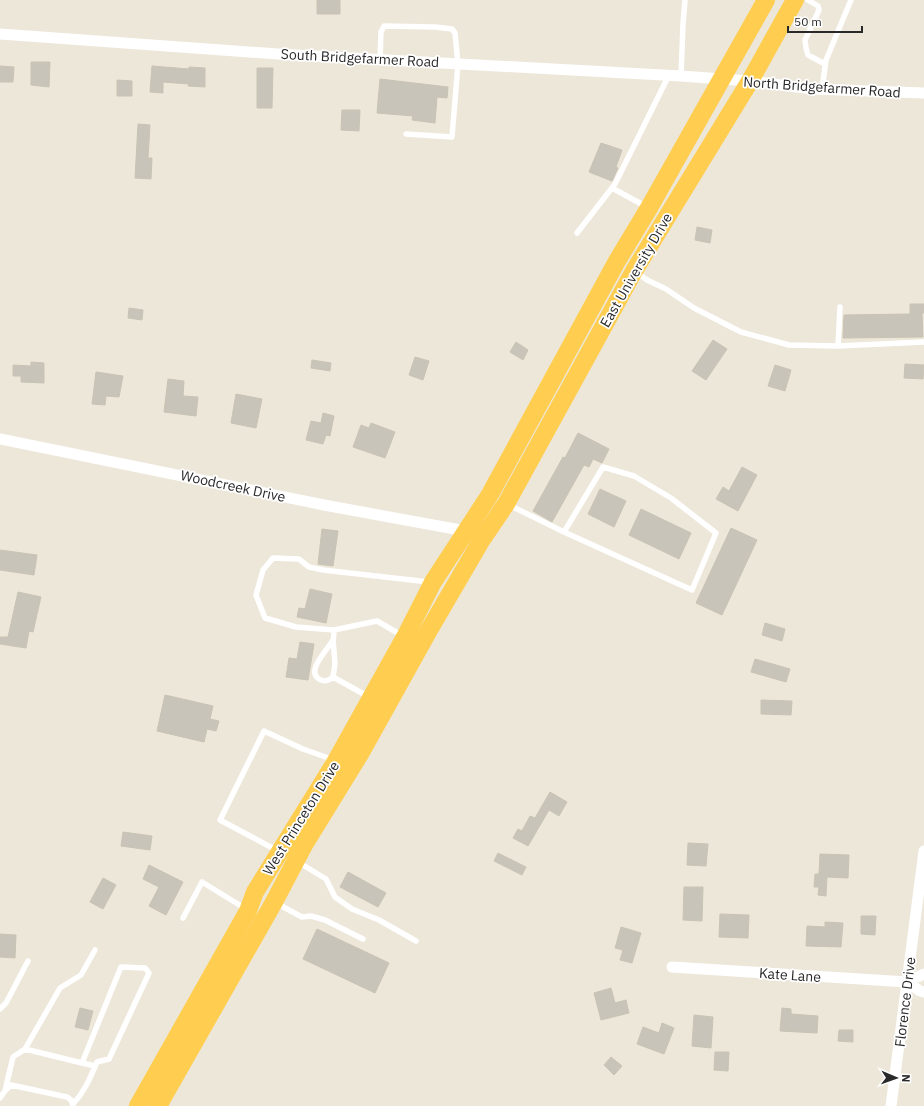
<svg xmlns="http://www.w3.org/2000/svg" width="924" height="1106" font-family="'IBM Plex Sans',sans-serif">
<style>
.building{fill:#c8c4b9;stroke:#c9c3b3}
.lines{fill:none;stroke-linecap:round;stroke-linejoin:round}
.service{stroke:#fff;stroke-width:5.5}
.minor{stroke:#fff;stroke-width:11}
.trunk{stroke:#ffce50;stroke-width:18}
.labels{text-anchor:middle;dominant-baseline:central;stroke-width:3.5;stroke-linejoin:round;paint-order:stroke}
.street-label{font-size:14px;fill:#292929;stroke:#fff}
</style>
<rect width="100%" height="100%" fill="#ede7d9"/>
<!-- building -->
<path class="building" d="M317 0H340V14H317Z
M31 62H50L49 87 31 85Z
M0 66 14 67 13 82H0Z
M152 66 189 69V67L205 68V87L188 86 189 84 163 82V93L150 92Z
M257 68H273L272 108H257Z
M380 79 448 87 447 98 437 97 435 123 412 120 413 116 377 113Z
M117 80 132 81V96H117Z
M342 110H360L359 131 341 130Z
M138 124 150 125 148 158H152L151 179 135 178Z
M601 143 622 150 616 167 618 168 612 181 589 172Z
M697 227 712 230 710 243 695 240Z
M910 304H924V313H922L923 337 843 338 844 315 910 314Z
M129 308 143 310 142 320 128 318Z
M713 340 727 349 706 380 692 371Z
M516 342 528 350 523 360 510 352Z
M415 357 429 361 423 380 409 375Z
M312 360 331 363 330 371 311 368Z
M31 362 44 363V383L21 382V376H13V365L31 366Z
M905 364 924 365 923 379 904 378Z
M775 365 791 370 785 391 768 386Z
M96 372 123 376 119 397 106 396 105 405 92 404Z
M168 379 184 381 183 396 198 397 196 416 164 412Z
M236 394 262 399 256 428 231 423Z
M323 413 334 416 330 436 326 435 323 444 306 440 311 421 321 423Z
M371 423 395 432 385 458 353 447 361 425 369 428Z
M578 433 609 449 602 463 593 459 589 467 584 465 552 522 533 511 563 457 565 458Z
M742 467 757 475 738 511 716 499 723 487 729 491Z
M600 489 626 501 614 527 588 514Z
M641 509 691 533 679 559 629 535Z
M731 528 757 540 722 615 696 603Z
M322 529 338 531 333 566 318 564Z
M0 550 37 555 34 575 0 570Z
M310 589 332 594 326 623 297 617 299 608 305 609Z
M18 592 41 597 33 632 29 631 26 648 0 644V637H8Z
M765 623 785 629 782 641 762 635Z
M300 642 314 644 308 680 286 677 289 658 297 659Z
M755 659 790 669 786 682 751 672Z
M165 695 213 706 210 719 219 721 216 731 207 729 204 742 157 731Z
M761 700 792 701 791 715 761 714Z
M550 792 567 802 559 816 549 810 528 846 513 838 518 829 522 831 530 816 535 818Z
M123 832 152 836 150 850 121 846Z
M688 843 708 844 706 866 687 865Z
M498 853 526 867 522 875 494 861Z
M820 854 849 855 848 878 827 877 826 896 818 895 819 887H814L815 874H819Z
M149 865 183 882 166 915 149 906 159 887 143 879Z
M348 872 386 893 378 907 340 887Z
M103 878 116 885 103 909 90 902Z
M684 887H703L702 921 683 920Z
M720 914 749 915 748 938 719 937Z
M861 916H876L875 935 861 934Z
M825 922 843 923 841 947 806 946 807 926 825 927Z
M621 927 641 933 632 963 620 960 623 950 615 948Z
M317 929 389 963 375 993 303 959Z
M0 934 16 935 15 958 0 957Z
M611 988 615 1003 626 1000 629 1013 601 1020 594 993Z
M80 1008 93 1011 88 1030 75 1027Z
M782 1008 791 1009V1014L818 1016 817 1033 780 1031Z
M694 1015 713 1017 711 1048 692 1046Z
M662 1023 674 1028 664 1054 637 1044 643 1027 659 1033Z
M839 1030H853V1042L838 1041Z
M715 1052H729L728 1071 714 1070Z
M611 1057 622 1066 614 1075 604 1065Z"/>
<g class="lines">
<!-- service -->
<path class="service" d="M808 0 818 6 819 10 805 40 806 48 808 55 825 64
M380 60 381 32 384 26 435 27 452 29 455 33 458 64 452 137 406 134
M681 76 683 24 685 0
M822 89 826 60 851 0
M612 188 647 207
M577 233 615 184 669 75
M636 272 647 280 666 289 694 308 741 332 789 345 838 346 924 342
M838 346 840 307
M509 505 564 532 692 590 716 533 671 498 634 476 603 467 564 532
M334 630C334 633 334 637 333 640 329 648 303 673 321 680 325 682 330 680 333 677L369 697
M403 636 377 621 334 630 296 627 265 618 256 595 263 570 273 558 299 559 309 567 323 570 429 582
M333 677 335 664 333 639
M278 851 220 820 264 731 303 749 334 760
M298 862 326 879 335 897 352 909 379 920 416 941
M276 903 302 917 311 916 325 920 363 939
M183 918 202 882 246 909
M0 1009 6 1003 28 961
M82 1063 95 1066
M5 1091 13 1057 25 1049
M0 1098 5 1091 11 1085 67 1097 71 1100 73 1106
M73 1104C85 1091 90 1078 97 1062L109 1059 149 973 145 968 121 967 82 1063 25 1049 60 988 81 975 95 950"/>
<!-- minor -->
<path class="minor" d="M0 34 278 54 681 76 750 81 812 89 924 93
M0 439 324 505 466 531
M672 967 907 982 924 974
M907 982 920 991 924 992
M891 1106 924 851"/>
<!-- trunk -->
<path class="trunk" d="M138 1106 248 911 255 892 336 761 405 637 433 582 489 496 617 261 649 208 766 0
M158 1106 274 902 304 845 360 754 429 630 481 541 506 504 634 271 750 81 795 0"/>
</g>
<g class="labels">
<!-- street labels -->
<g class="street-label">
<text transform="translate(360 58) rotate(3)">South Bridgefarmer Road</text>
<text transform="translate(822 87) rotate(4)">North Bridgefarmer Road</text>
<text transform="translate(636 270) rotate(-60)">East University Drive</text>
<text transform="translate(233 486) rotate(12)">Woodcreek Drive</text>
<text transform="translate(301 818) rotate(-58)">West Princeton Drive</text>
<text transform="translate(790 975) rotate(4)">Kate Lane</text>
<text transform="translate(905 1002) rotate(-83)">Florence Drive</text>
</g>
</g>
<!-- north arrow -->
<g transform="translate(896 1078) rotate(92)" stroke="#ffffff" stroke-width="3" paint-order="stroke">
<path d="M0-3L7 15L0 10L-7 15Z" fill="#292929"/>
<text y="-6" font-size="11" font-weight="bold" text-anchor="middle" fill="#292929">N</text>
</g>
<!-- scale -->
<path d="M788 26v6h74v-6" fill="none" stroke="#292929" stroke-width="2"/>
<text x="794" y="26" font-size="12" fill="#292929" stroke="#ffffff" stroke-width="3" paint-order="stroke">50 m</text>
</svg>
